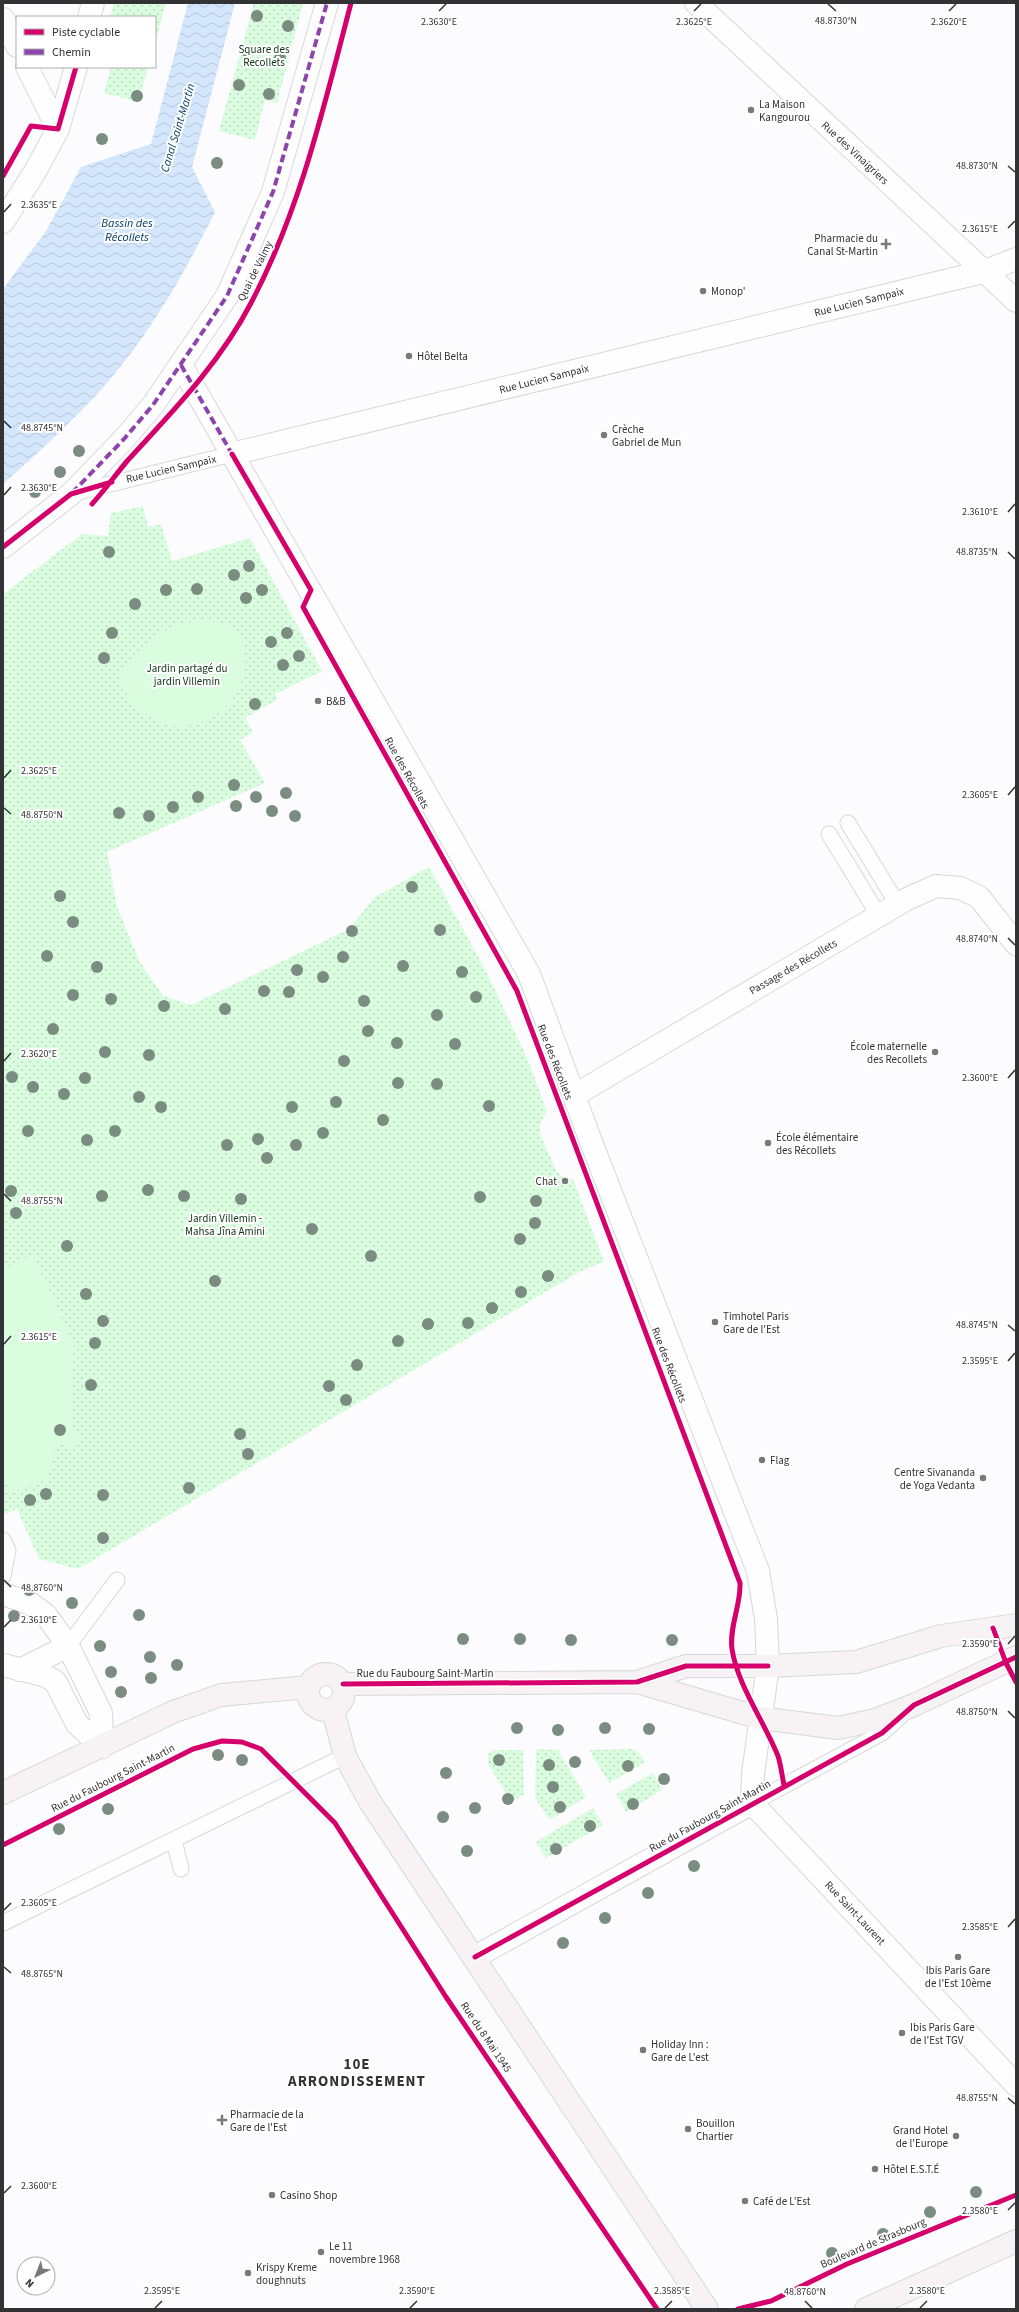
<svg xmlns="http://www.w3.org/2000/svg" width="1019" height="2312" font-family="'Source Sans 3',sans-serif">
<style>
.grass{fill:url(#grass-dots)}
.garden{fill:#dafddf}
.water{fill:url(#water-waves)}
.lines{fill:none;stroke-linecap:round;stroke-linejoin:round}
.service-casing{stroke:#d8d7da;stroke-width:17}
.pedestrian-casing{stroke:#d8d7da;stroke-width:24}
.minor-casing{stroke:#d8d7da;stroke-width:24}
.secondary-casing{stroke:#d8d7da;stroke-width:24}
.service{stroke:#fffeff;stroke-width:15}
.pedestrian{stroke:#fffeff;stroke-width:22}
.minor{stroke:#fffeff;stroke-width:22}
.secondary{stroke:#f7f2f3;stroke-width:22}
.quiet{stroke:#8e44ad;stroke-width:4;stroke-dasharray:8 4;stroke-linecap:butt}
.cycleway-casing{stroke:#fff;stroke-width:8}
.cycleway{stroke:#d6006c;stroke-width:5}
.tree{fill:#7a8d80}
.ticks{fill:none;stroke:#333235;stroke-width:1.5}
.poi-dot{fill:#79787b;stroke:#fff;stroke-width:1.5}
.labels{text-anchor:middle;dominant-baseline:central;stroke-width:4;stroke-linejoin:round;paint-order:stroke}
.park-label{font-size:11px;fill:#103318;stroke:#fff}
.poi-label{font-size:11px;fill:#333235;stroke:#fff;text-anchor:start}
.street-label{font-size:11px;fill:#333235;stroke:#fff}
.water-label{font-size:12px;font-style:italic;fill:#033b68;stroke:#fff}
.district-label{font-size:15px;font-weight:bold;letter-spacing:1px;fill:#333235;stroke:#fff}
.ticks-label{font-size:10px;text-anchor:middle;fill:#333235;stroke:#fff;stroke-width:4;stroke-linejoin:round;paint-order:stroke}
</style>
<defs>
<pattern id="grass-dots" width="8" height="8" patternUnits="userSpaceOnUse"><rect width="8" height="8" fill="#dafddf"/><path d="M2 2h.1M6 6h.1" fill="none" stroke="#bcd9c0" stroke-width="1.8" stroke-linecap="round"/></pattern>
<pattern id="water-waves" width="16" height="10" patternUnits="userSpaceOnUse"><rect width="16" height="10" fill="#d3e6fc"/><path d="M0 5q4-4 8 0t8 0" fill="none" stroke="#b6c6d9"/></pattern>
</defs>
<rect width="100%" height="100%" fill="#fcfbfe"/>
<!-- grass -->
<path class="grass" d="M114 3H166L155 43V17H110Z
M254 3H303L277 103 265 100 255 140 219 131Z
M111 67H148L138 102 104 93Z
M143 506 148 527 161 524 172 561 250 538 322 671 275 694 278 699 245 718 253 732 240 740 265 783 107 852 117 907 140 962 163 996 191 1005 349 929 375 897 429 867 487 973 527 1058 547 1111 540 1124V1134L557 1172 564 1178 573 1179 604 1262 581 1271 78 1569 39 1559 17 1509 5 1514 3 1509V594L82 534 108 536 111 513Z
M536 1749 558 1750 586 1797 549 1820 535 1797Z
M633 1749 641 1755 645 1762 609 1783 589 1750Z
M495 1750H523L524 1794 511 1802 488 1764V1753Z
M653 1773 662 1790 626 1812 616 1794Z
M593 1808 603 1825 546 1858 536 1842Z"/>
<!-- garden -->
<path class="garden" d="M198 621C210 621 226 622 236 630 242 635 244 645 245 653 251 700 202 741 157 721 139 712 126 698 119 679 134 648 163 624 198 621Z
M33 1255 74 1345 70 1429 80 1436 76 1450 63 1443 55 1451 47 1480 10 1493 3 1476V1310L6 1309 3 1302V1270Z"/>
<!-- water -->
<path class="water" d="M188 3H235L192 167 215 212C186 270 154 327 112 377 79 416 41 450 3 484V289L46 231 81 167 151 144Z"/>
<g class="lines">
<defs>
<path id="service" d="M74 493 232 454
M848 823 898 905
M829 834 879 916
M3 1540 8 1550 3 1576
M68 1646 117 1580
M752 1803 882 1733 904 1713
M174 1840 181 1869
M3 1923 345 1756"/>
<path id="pedestrian" d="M181 365 232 454"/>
<path id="minor" d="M696 3 1016 301
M89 17 93 3
M3 19 17 46
M27 67 58 129
M3 222 36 170 58 129 76 67
M1016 259 983 272 945 281 232 454 529 974 590 1139 758 1571 766 1619 768 1666 753 1774 752 1803 1016 2085
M3 547 71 494 124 439 153 405 227 296 273 192 327 3
M575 1095 907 899 936 886 960 888 979 897 1016 944
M3 1594 31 1604 46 1615 68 1646 101 1713 102 1747
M3 1665 43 1675 55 1681 77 1724 102 1747
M20 1670 68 1646
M475 1957 752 1803"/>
<path id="secondary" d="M308 1692a18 18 0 1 1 36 0a18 18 0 1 1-36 0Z
M637 1682 686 1666H768L856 1662 941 1636 1016 1625
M343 1684 637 1682 760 1718 838 1728 875 1720 914 1705 1016 1657
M333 1710 345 1756 369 1800 707 2309
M3 1793 173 1712 221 1695 308 1687
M866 2309 1016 2241"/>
</defs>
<!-- service casing -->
<use href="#service" class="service-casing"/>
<!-- pedestrian casing -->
<use href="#pedestrian" class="pedestrian-casing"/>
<!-- minor casing -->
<use href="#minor" class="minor-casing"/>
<!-- secondary casing -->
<use href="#secondary" class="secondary-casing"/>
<!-- service -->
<use href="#service" class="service"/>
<!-- pedestrian -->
<use href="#pedestrian" class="pedestrian"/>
<!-- minor -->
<use href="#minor" class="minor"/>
<!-- secondary -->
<use href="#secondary" class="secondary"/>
<!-- quiet -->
<path class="quiet" d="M181 365 232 454
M72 493 124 439 153 405 227 296 273 192 327 3"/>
<defs>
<path id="cycleway" d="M3 176 31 126 58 129 76 67
M232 454 311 590 303 607 517 991 740 1583C741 1605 729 1627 732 1649 737 1684 765 1723 778 1756 781 1765 782 1776 784 1785
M92 504C105 490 116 474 128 460 173 411 220 363 251 303 301 208 324 106 351 3
M3 547 71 494 112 482
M993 1628 1006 1663 1016 1682
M343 1684 637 1682 686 1666H768
M3 1845 193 1749 222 1741 242 1742 261 1749 335 1823 446 1997 657 2309
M475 1957 882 1733 914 1705 1016 1657
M738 2309 771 2301 847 2264 1016 2195"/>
</defs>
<!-- cycleway casing -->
<use href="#cycleway" class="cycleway-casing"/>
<!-- cycleway -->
<use href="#cycleway" class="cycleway"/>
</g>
<!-- trees -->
<g class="tree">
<circle cx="257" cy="16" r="6"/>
<circle cx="288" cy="26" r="6"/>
<circle cx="247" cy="51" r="6"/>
<circle cx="280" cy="58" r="6"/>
<circle cx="239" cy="85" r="6"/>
<circle cx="269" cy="94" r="6"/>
<circle cx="137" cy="96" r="6"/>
<circle cx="102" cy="139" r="6"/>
<circle cx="217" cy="163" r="6"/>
<circle cx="79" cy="451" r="6"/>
<circle cx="60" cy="472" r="6"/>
<circle cx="35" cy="492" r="6"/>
<circle cx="109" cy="552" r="6"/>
<circle cx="249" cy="566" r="6"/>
<circle cx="234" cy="575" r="6"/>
<circle cx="197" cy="589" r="6"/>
<circle cx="166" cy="590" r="6"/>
<circle cx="262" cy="590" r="6"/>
<circle cx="246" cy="598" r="6"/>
<circle cx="135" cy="604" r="6"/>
<circle cx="112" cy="633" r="6"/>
<circle cx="287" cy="633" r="6"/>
<circle cx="271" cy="642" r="6"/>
<circle cx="299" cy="656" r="6"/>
<circle cx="104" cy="658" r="6"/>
<circle cx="283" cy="665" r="6"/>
<circle cx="255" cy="704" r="6"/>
<circle cx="234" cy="785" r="6"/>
<circle cx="286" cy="793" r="6"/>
<circle cx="198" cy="797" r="6"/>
<circle cx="256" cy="797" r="6"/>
<circle cx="236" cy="806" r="6"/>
<circle cx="173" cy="807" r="6"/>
<circle cx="272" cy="811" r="6"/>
<circle cx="119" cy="813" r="6"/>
<circle cx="149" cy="816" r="6"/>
<circle cx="295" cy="816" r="6"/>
<circle cx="412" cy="887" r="6"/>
<circle cx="60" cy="896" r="6"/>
<circle cx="73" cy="922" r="6"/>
<circle cx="440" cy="930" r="6"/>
<circle cx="352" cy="931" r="6"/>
<circle cx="47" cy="956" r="6"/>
<circle cx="343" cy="957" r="6"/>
<circle cx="403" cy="966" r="6"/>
<circle cx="97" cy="967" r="6"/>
<circle cx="297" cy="970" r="6"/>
<circle cx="462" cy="972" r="6"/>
<circle cx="323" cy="977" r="6"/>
<circle cx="264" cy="991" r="6"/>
<circle cx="289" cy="992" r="6"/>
<circle cx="73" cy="995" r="6"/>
<circle cx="476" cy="997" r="6"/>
<circle cx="111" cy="999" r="6"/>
<circle cx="364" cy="1001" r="6"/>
<circle cx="164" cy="1006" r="6"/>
<circle cx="225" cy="1009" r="6"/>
<circle cx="437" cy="1015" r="6"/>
<circle cx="53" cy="1029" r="6"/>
<circle cx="368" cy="1031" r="6"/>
<circle cx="397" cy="1043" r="6"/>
<circle cx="455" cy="1044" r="6"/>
<circle cx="105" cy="1052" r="6"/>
<circle cx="149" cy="1055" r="6"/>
<circle cx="344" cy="1061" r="6"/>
<circle cx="12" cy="1077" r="6"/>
<circle cx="85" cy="1078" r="6"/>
<circle cx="398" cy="1083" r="6"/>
<circle cx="437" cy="1084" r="6"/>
<circle cx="33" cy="1087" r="6"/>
<circle cx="64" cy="1094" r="6"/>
<circle cx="139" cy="1097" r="6"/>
<circle cx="336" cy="1102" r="6"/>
<circle cx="489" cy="1106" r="6"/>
<circle cx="161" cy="1107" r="6"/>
<circle cx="292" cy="1107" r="6"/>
<circle cx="383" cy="1120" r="6"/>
<circle cx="28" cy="1131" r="6"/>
<circle cx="115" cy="1131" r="6"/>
<circle cx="323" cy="1133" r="6"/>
<circle cx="258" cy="1139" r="6"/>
<circle cx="87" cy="1140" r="6"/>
<circle cx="227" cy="1145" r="6"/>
<circle cx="296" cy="1145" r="6"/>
<circle cx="267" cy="1158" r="6"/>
<circle cx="148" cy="1190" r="6"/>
<circle cx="11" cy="1191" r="6"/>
<circle cx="102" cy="1196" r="6"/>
<circle cx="184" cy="1196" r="6"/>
<circle cx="480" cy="1197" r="6"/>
<circle cx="241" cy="1199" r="6"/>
<circle cx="536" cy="1201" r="6"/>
<circle cx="16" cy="1213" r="6"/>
<circle cx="535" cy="1223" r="6"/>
<circle cx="312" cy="1229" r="6"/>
<circle cx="520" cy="1239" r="6"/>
<circle cx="67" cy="1246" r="6"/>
<circle cx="371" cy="1256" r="6"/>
<circle cx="548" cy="1276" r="6"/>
<circle cx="215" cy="1281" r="6"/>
<circle cx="521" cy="1292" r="6"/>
<circle cx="86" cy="1294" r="6"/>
<circle cx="492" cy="1308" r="6"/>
<circle cx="103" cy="1321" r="6"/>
<circle cx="468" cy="1323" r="6"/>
<circle cx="428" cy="1324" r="6"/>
<circle cx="398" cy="1341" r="6"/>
<circle cx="95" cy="1343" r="6"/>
<circle cx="357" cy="1365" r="6"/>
<circle cx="91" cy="1385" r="6"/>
<circle cx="329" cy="1386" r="6"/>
<circle cx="346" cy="1400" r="6"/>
<circle cx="60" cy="1430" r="6"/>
<circle cx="240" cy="1434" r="6"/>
<circle cx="248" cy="1454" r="6"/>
<circle cx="189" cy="1488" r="6"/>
<circle cx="46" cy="1494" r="6"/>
<circle cx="103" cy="1495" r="6"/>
<circle cx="30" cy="1500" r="6"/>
<circle cx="103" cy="1538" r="6"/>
<circle cx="29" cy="1590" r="6"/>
<circle cx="72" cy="1603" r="6"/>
<circle cx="139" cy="1615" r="6"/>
<circle cx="14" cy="1616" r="6"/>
<circle cx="463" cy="1639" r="6"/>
<circle cx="520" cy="1639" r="6"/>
<circle cx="571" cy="1640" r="6"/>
<circle cx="672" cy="1640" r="6"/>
<circle cx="100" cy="1646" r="6"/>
<circle cx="150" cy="1657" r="6"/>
<circle cx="177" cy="1665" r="6"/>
<circle cx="111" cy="1672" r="6"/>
<circle cx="151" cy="1678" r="6"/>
<circle cx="121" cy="1692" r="6"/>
<circle cx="517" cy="1728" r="6"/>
<circle cx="605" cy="1728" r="6"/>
<circle cx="649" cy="1729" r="6"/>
<circle cx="558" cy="1730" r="6"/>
<circle cx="218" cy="1755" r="6"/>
<circle cx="242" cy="1760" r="6"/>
<circle cx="499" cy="1760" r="6"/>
<circle cx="575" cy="1762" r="6"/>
<circle cx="549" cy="1765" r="6"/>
<circle cx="628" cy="1766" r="6"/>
<circle cx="446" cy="1773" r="6"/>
<circle cx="664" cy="1779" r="6"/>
<circle cx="553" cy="1787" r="6"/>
<circle cx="508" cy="1799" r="6"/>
<circle cx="633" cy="1804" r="6"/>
<circle cx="560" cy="1807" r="6"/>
<circle cx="475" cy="1808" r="6"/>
<circle cx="108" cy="1809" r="6"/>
<circle cx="443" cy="1817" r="6"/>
<circle cx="590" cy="1826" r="6"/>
<circle cx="59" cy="1829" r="6"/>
<circle cx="556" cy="1849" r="6"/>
<circle cx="467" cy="1851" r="6"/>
<circle cx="694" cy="1866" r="6"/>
<circle cx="648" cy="1893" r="6"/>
<circle cx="605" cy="1918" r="6"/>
<circle cx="563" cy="1943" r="6"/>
<circle cx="976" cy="2192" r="6"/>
<circle cx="930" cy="2212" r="6"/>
<circle cx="883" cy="2234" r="6"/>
<circle cx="832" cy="2253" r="6"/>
</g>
<!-- ticks -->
<path class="ticks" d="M828 4 836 11M439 11 446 4M694 11 701 4M949 11 956 4M1008 166 1015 172M4 212 11 204M1008 228 1015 221M4 421 11 428M4 495 11 487M1008 512 1015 504M1008 552 1015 559M4 778 11 770M1008 795 1015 787M4 808 11 814M1008 938 1015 945M4 1061 11 1053M1008 1078 1015 1070M4 1194 11 1201M1008 1325 1015 1331M4 1344 11 1336M1008 1361 1015 1353M4 1580 11 1587M4 1627 11 1620M1008 1644 1015 1636M1008 1711 1015 1718M4 1910 11 1903M1008 1927 1015 1919M4 1967 11 1973M1008 2098 1015 2104M4 2193 11 2186M1008 2210 1015 2203M805 2301 812 2308M155 2308 162 2301M410 2308 417 2301M665 2308 672 2301M920 2308 927 2301"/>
<!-- markers -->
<g class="poi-dot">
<circle cx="751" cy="110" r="4"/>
<path d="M884 238h4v4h4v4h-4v4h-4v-4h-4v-4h4z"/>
<circle cx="703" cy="291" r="4"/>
<circle cx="409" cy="356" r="4"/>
<circle cx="604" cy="435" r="4"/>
<circle cx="318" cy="701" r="4"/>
<circle cx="935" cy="1052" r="4"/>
<circle cx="768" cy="1143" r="4"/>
<circle cx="565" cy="1181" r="4"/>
<circle cx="715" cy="1322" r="4"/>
<circle cx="762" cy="1460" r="4"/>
<circle cx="983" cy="1478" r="4"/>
<circle cx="958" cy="1957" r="4"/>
<circle cx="902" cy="2033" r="4"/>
<circle cx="643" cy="2050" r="4"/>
<path d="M220 2114h4v4h4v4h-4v4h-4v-4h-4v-4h4z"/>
<circle cx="688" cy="2129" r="4"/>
<circle cx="956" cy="2136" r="4"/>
<circle cx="875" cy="2169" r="4"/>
<circle cx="272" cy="2195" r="4"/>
<circle cx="745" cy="2201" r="4"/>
<circle cx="321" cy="2252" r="4"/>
<circle cx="248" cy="2273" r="4"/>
</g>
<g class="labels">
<!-- park labels -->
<g class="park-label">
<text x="264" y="49">Square des<tspan x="264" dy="13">Recollets</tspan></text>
<text x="187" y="668">Jardin partagé du<tspan x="187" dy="13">jardin Villemin</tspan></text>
<text x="225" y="1218">Jardin Villemin -<tspan x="225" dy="13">Mahsa Jîna Amini</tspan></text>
</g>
<!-- poi labels -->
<g class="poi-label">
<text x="759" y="104">La Maison<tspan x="759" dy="13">Kangourou</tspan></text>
<text x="878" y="238" text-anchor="end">Pharmacie du<tspan x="878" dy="13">Canal St-Martin</tspan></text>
<text x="711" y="291">Monop'</text>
<text x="417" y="356">Hôtel Belta</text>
<text x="612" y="429">Crèche<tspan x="612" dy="13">Gabriel de Mun</tspan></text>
<text x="326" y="701">B&amp;B</text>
<text x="927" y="1046" text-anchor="end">École maternelle<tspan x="927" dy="13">des Recollets</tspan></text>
<text x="776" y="1137">École élémentaire<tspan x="776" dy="13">des Récollets</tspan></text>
<text x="557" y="1181" text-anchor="end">Chat</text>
<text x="723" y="1316">Timhotel Paris<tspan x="723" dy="13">Gare de l'Est</tspan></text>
<text x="770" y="1460">Flag</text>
<text x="975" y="1472" text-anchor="end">Centre Sivananda<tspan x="975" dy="13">de Yoga Vedanta</tspan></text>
<text x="958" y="1970" text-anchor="middle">Ibis Paris Gare<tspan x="958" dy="13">de l'Est 10ème</tspan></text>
<text x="910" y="2027">Ibis Paris Gare<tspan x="910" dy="13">de l'Est TGV</tspan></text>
<text x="651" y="2044">Holiday Inn :<tspan x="651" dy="13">Gare de L'est</tspan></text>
<text x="230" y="2114">Pharmacie de la<tspan x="230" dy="13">Gare de l'Est</tspan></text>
<text x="696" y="2123">Bouillon<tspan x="696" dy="13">Chartier</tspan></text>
<text x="948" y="2130" text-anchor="end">Grand Hotel<tspan x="948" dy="13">de l'Europe</tspan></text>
<text x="883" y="2169">Hôtel E.S.T.É</text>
<text x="280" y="2195">Casino Shop</text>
<text x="753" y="2201">Café de L'Est</text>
<text x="329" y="2246">Le 11<tspan x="329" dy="13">novembre 1968</tspan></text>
<text x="256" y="2267">Krispy Kreme<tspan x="256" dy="13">doughnuts</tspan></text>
</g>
<!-- street labels -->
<g class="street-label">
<text transform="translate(855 153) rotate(43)">Rue des Vinaigriers</text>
<text transform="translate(255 271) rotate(-64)">Quai de Valmy</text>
<text transform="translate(859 302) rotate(-14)">Rue Lucien Sampaix</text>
<text transform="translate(544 379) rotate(-14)">Rue Lucien Sampaix</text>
<text transform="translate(171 469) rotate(-13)">Rue Lucien Sampaix</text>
<text transform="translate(407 773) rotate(61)">Rue des Récollets</text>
<text transform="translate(793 967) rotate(-30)">Passage des Récollets</text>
<text transform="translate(555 1062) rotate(69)">Rue des Récollets</text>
<text transform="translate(669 1365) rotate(69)">Rue des Récollets</text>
<text x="425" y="1673">Rue du Faubourg Saint-Martin</text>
<text transform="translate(113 1778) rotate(-27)">Rue du Faubourg Saint-Martin</text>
<text transform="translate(710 1816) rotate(-29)">Rue du Faubourg Saint-Martin</text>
<text transform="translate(855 1913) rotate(47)">Rue Saint-Laurent</text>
<text transform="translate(486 2037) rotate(56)">Rue du 8 Mai 1945</text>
<text transform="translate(873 2243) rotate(-23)">Boulevard de Strasbourg</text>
</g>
<!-- water labels -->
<g class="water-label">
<text transform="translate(178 128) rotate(-73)">Canal Saint-Martin</text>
<text x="127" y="223">Bassin des<tspan x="127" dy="14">Récollets</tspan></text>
</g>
<!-- district labels -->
<g class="district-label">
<text x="357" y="2064">10E<tspan x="357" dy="17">ARRONDISSEMENT</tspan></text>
</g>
</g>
<g class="ticks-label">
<text x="836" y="24">48.8730°N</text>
<text x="439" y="25">2.3630°E</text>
<text x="694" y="25">2.3625°E</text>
<text x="949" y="25">2.3620°E</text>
<text x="977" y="169">48.8730°N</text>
<text x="39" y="208">2.3635°E</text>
<text x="980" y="232">2.3615°E</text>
<text x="42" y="431">48.8745°N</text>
<text x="39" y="491">2.3630°E</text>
<text x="980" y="515">2.3610°E</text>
<text x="977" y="555">48.8735°N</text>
<text x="39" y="774">2.3625°E</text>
<text x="980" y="798">2.3605°E</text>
<text x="42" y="818">48.8750°N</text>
<text x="977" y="942">48.8740°N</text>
<text x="39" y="1057">2.3620°E</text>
<text x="980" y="1081">2.3600°E</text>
<text x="42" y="1204">48.8755°N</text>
<text x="977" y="1328">48.8745°N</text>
<text x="39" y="1340">2.3615°E</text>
<text x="980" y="1364">2.3595°E</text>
<text x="42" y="1591">48.8760°N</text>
<text x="39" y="1623">2.3610°E</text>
<text x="980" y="1647">2.3590°E</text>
<text x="977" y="1715">48.8750°N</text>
<text x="39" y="1906">2.3605°E</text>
<text x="980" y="1930">2.3585°E</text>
<text x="42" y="1977">48.8765°N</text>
<text x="977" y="2101">48.8755°N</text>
<text x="39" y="2189">2.3600°E</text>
<text x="980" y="2214">2.3580°E</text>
<text x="162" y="2294">2.3595°E</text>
<text x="417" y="2294">2.3590°E</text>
<text x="672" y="2294">2.3585°E</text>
<text x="927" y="2294">2.3580°E</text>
<text x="805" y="2295">48.8760°N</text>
</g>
<!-- border -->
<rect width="1019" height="2312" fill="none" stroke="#333235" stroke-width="8"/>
<!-- legend -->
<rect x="16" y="16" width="140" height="52" fill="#ffffff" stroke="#adadae"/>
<rect x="24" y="29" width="20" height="6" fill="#d6006c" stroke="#adadae"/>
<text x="52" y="36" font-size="12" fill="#333235">Piste cyclable</text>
<rect x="24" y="49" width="20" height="6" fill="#8e44ad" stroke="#adadae"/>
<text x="52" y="56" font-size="12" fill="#333235">Chemin</text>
<!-- north arrow -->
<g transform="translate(36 2276) rotate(222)"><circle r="19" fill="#ffffff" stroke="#adadae"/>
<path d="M0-3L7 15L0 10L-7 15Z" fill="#79787b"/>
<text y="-6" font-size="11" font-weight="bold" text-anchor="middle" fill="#333235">N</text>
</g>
</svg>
